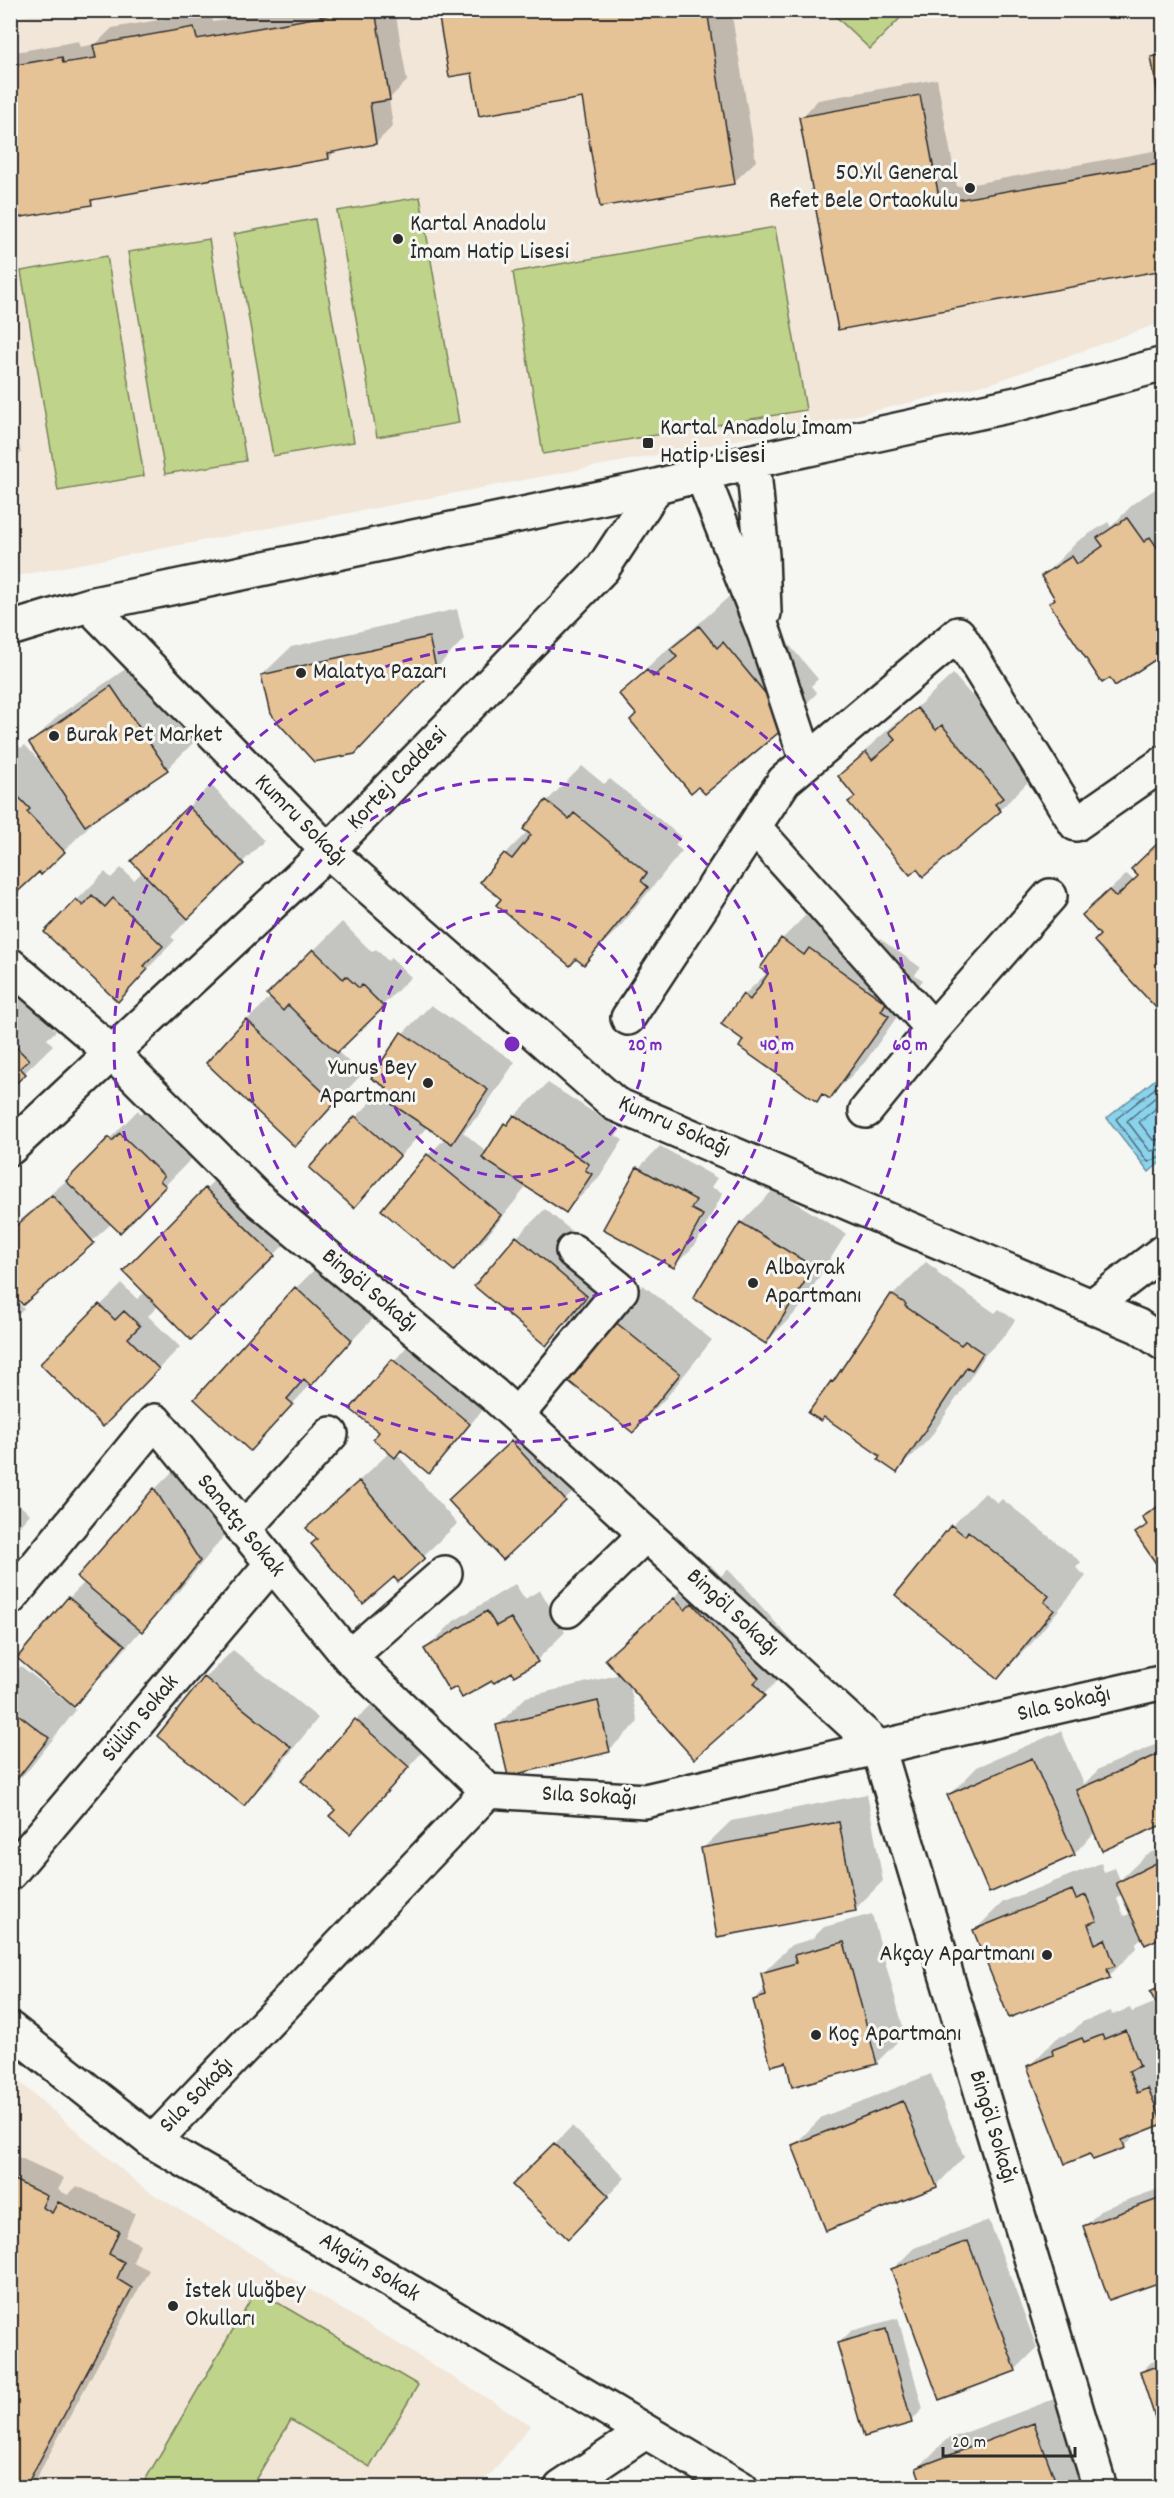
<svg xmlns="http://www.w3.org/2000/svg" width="1174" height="2498" font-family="Dekko,sans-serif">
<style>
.built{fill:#f1e6d7}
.park{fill:#bfd48a;stroke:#75805a;stroke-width:1.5}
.water{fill:url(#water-ripples);stroke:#65909f;stroke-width:1.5}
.shadow{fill:#0003;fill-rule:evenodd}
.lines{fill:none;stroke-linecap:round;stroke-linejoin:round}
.shore{stroke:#516e79;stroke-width:1.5}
.building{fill:#e6c297;stroke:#2b2b2b;stroke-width:1.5}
.minor-casing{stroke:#2b2b2b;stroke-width:38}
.minor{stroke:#f6f6f2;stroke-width:33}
.ring{fill:none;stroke:#7b2cbf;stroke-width:3;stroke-dasharray:10 8}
.poi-dot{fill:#2b2b2b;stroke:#f6f6f2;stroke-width:2}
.labels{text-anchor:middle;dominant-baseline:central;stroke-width:6;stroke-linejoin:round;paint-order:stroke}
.poi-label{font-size:24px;fill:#2b2b2b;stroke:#f6f6f2;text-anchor:start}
.street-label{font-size:24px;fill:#2b2b2b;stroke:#f6f6f2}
.centre{fill:#7b2cbf;stroke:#f6f6f2;stroke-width:3}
.ring-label{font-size:18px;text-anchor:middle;font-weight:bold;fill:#7b2cbf;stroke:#f6f6f2;stroke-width:6;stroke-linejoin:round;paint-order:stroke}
</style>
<defs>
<pattern id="water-ripples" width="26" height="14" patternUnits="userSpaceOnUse" patternTransform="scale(1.5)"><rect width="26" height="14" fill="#8bd3ed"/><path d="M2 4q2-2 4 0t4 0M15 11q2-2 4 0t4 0" fill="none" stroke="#78b5cb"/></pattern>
</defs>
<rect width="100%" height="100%" fill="#f6f6f2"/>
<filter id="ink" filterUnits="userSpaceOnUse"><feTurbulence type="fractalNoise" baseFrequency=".0167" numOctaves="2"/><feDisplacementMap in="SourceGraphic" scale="12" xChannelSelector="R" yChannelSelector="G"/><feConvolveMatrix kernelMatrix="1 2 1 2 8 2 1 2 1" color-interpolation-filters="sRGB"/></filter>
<g filter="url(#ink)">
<!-- built -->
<path class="built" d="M53 10 1163 11V322L992 383 814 425 11 577V19Z
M10 2074 142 2187 531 2425 490 2475 470 2487H11Z"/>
<!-- park -->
<path class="park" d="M830 11H907L870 49Z
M420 197 459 423 377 437 337 211Z
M315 219 354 442 273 456 234 234Z
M775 227 806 410 543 454 513 272Z
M209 239 246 461 165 474 128 252Z
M107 256 144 476 58 491 21 271Z
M256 2290 418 2385 370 2467 291 2420 251 2487H141Z"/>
<!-- water -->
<path class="water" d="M1163 1073V1160L1149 1172 1107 1118Z"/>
<!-- shadow -->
<path class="shadow" d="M281 10H395L407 81 389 99 393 126 376 143 336 150 329 158 96 198 91 203 10 210V53L79 41 80 47 96 44 112 28 211 11 213 22Z
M442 10H731L756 161 734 182 583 97 473 72 440 12Z
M1164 47V117L1153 57Z
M937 79 957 187 1164 149V269L839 328 801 118 818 100Z
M10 399 21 453 16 458 10 459Z
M1163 484H1164V652L1056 598 1043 576 1078 541 1108 522 1111 527 1134 503Z
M734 592 759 609 818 679 811 686 817 693 782 728 638 714 621 694 656 659 683 636 684 637Z
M457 609 464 639 383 724 262 675 291 647Z
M140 659 196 740 167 769 90 821 92 823 64 851 39 870 10 897V736L21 748 25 745 44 766 46 765 31 743 59 715Z
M953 674 972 696 978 691 1035 775 1000 810 923 875 840 776 875 741 902 718 903 720Z
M582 766 604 784 610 779 681 837 675 845 682 851 619 928 583 963 503 899 505 854 528 831 547 801Z
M211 785 264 841 189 915 190 917 171 937 175 940 118 1000 77 900 105 872 111 878 121 868 134 880 143 871 155 839Z
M1164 839V1005L1102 935 1101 898 1127 874 1134 881 1140 875 1150 851Z
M817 904 845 914 920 967 915 975 923 980 865 1062 830 1097 824 1093 817 1100 746 1040 744 995 768 972 782 939Z
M342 922 372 952 376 949 388 961 391 958 411 977 337 1051 362 1074 323 1116 247 1020 271 997 269 995Z
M10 985 56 1031 47 1039 53 1045 10 1087Z
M431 1005 515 1062 480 1114 463 1132 487 1152 506 1124 548 1083 621 1130 616 1136 623 1140 599 1178 566 1211 527 1186 483 1241 454 1269 383 1210 428 1155 446 1138 428 1126 354 1206 311 1168 356 1117 384 1089 387 1091 403 1033Z
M149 1106 193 1157 148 1203 112 1223 23 1303 10 1289V1229L81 1168 138 1110 141 1114Z
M660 1146 717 1178 711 1187 723 1193 696 1244 674 1266 639 1168Z
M234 1160 302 1227 191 1338 159 1305 148 1316 180 1347 103 1425 42 1364 122 1284 137 1299 145 1292 125 1271Z
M774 1189 846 1234 799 1309 766 1342 695 1298 741 1223Z
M545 1209 615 1267 574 1316 546 1344 517 1237Z
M324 1260 380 1311 250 1449 296 1288Z
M926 1262 938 1271 937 1273 995 1313 999 1309 1015 1320 1005 1335 986 1354 930 1438 897 1471 882 1456 832 1382 842 1371 893 1295Z
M643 1285 712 1340 666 1398 633 1431 610 1318Z
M10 1294 24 1309 10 1322Z
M410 1343 486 1406 429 1472 402 1449 397 1454 457 1524 398 1580 394 1575 318 1539 308 1528 390 1452 381 1432 352 1409Z
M533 1421 587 1479 565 1500 472 1479Z
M183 1461 228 1531 170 1602 141 1630 102 1676 72 1706 76 1710 30 1768 10 1788V1676L21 1666 64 1700 66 1698 69 1598 85 1582 155 1489Z
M985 1493 998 1503 1002 1499 1081 1562 1076 1568 1086 1576 1031 1644 998 1677 897 1595 952 1526Z
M10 1497 30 1514 10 1537Z
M1164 1498V1573L1137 1533 1147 1523 1144 1517Z
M710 1564 721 1576 728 1569 793 1642 788 1647 799 1659 764 1694 694 1757 629 1683 638 1722 609 1750 498 1725 526 1697 621 1674 607 1659Z
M515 1584 525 1599 540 1590 565 1632 537 1660 493 1678 426 1649 454 1621Z
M233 1650 318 1718 272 1775 244 1804 205 1678Z
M373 1703 425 1749 350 1832 356 1720Z
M1061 1731 1084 1784 1099 1769 1164 1741V1823L1095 1832 1074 1854 949 1796 977 1767Z
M867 1794 883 1881 855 1909 702 1849 731 1821Z
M1164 1846V1934L1143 1936 1136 1943 1137 1948 1109 1976 975 1930 1003 1902 1101 1863 1104 1872 1115 1868 1120 1880 1146 1855ZM1122 1893 1132 1913 1124 1916 1117 1899Z
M872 1914 905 2034 876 2063 754 2000 766 1988 762 1974 791 1945 812 1939 824 1927Z
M1164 1980V2016L1152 1992Z
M1154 2003 1164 2027V2041L1158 2046 1164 2059V2121L1139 2131 1125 2146 1094 2158 1029 2066 1057 2038 1072 2032 1082 2022 1111 2011 1112 2015 1130 2008 1132 2012Z
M931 2074 964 2157 936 2186 794 2145 822 2117Z
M572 2126 625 2178 585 2220 514 2185Z
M10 2153 64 2178 58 2190 68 2195 77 2186 135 2213 125 2237 140 2244 133 2262 149 2270 31 2488H10Z
M1164 2187V2279L1085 2226 1102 2209Z
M989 2220 1037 2348 1015 2370 892 2270 914 2248Z
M898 2318 923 2409 911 2421 839 2343 851 2331Z
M1164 2350V2439L1141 2372Z
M1062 2396 1089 2488H924L917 2469 946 2440Z"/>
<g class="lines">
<!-- shore -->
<path class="shore" d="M1164 1081 1116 1119 1148 1162 1164 1156
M1164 1090 1127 1121 1150 1151 1164 1149
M1164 1102 1139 1122 1153 1140 1164 1139"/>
</g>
<!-- building -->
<path class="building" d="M358 10H375L390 100 370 103 376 144 328 153 329 159 91 200 92 205 17 218 15 210 10 211V66L62 57 63 63 96 58 93 45 194 27 197 39Z
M445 10H707L735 184 600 207 582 98 479 116 472 73 449 77 438 12Z
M1164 54V126L1151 57Z
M920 95 940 203 1164 163V270L838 330 799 117Z
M10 431 16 460 10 461Z
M1127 518 1144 542 1150 537 1164 557V654L1115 686 1110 678 1102 683 1049 603 1055 599 1041 576 1072 556 1077 564 1103 546 1097 538Z
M699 626 717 648 723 642 784 716 776 722 783 729 705 794 698 787 691 793 630 720 636 714 619 694 647 670 653 677 677 657 670 649Z
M429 637 436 668 355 754 314 762 270 714 261 675Z
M111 686 168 770 85 826 29 743Z
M917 708 936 730 942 725 1003 798 995 804 1001 811 923 877 917 869 910 875 848 802 855 797 838 776 866 752 872 760 896 740 889 732Z
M10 788 30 809 27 812 65 852 41 875 39 872 10 899Z
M546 800 569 819 574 813 647 873 641 881 648 887 584 965 576 959 570 966 496 905 501 899 480 882 504 853 512 859 531 835 523 829Z
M188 806 244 864 188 919 131 861Z
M1158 843 1164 850V1007L1159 1011 1094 941 1100 935 1082 915 1109 890 1116 897 1138 876 1131 869Z
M92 895 105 907 113 898 163 946 144 966 148 969 118 1002 44 932 76 899 83 906Z
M781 938 804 955 809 948 886 1003 881 1011 889 1016 830 1099 822 1094 817 1102 739 1047 743 1040 721 1024 743 994 750 1000 768 974 760 968Z
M313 949 343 979 346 976 359 988 362 985 384 1007 337 1053 288 1005 283 1011 267 995Z
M246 1019 335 1103 295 1147 206 1063Z
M401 1032 488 1090 452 1144 381 1097 387 1088 371 1078Z
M10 1041 29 1060 20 1068 26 1074 10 1089Z
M514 1115 589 1164 585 1170 592 1174 566 1213 482 1158 504 1123 507 1125Z
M355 1116 400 1156 354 1208 309 1168Z
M120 1133 164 1176 160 1181 166 1186 120 1233 66 1181 109 1137 112 1141Z
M427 1154 501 1215 454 1271 381 1210Z
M637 1167 696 1200 691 1209 703 1215 674 1268 603 1229Z
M205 1188 275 1256 191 1340 123 1271Z
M52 1195 94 1243 23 1305 10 1291V1231Z
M740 1222 814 1267 766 1344 693 1298Z
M516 1236 587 1296 546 1346 474 1286Z
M295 1287 352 1340 311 1386 304 1379 287 1399 293 1404 250 1451 194 1399Z
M891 1294 906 1304 905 1306 961 1345 965 1341 983 1353 972 1370 967 1367 897 1473 878 1460 880 1456 824 1417 821 1421 808 1413 831 1381 833 1382Z
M99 1304 115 1320 124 1311 140 1326 128 1338 159 1369 103 1427 40 1364Z
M609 1317 680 1374 633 1433 562 1376Z
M392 1359 470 1424 429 1474 401 1450 395 1458 373 1439 379 1432 350 1409Z
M511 1441 566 1501 503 1560 448 1500Z
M359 1481 425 1558 398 1582 394 1577 363 1604 311 1544 317 1539 306 1528Z
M154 1488 200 1561 142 1632 77 1577Z
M1164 1503V1575L1135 1533 1147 1525 1142 1517Z
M951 1525 965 1536 968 1531 1049 1596 1044 1602 1054 1610 998 1679 895 1595Z
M68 1597 125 1645 74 1707 17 1658Z
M674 1598 685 1610 692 1603 759 1678 754 1683 765 1696 694 1759 605 1659Z
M487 1611 496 1626 511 1618 538 1662 514 1676 512 1672 494 1683 492 1681 462 1698 456 1687 449 1691 424 1649Z
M204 1677 291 1747 244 1806 157 1736Z
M598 1701 610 1752 508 1776 496 1725Z
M10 1708 49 1738 10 1788Z
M355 1719 409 1767 350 1834 329 1816 335 1810 301 1781Z
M1159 1754 1164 1765V1824L1102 1851 1076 1790Z
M1032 1758 1075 1855 989 1893 947 1795Z
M839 1822 856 1911 717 1937 701 1848Z
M1164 1859V1936L1145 1945 1116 1883Z
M1072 1890 1076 1899 1086 1895 1097 1921 1088 1924 1095 1944 1105 1939 1115 1966 1107 1969 1110 1978 1009 2018 973 1930Z
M844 1942 877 2064 792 2087 786 2062 771 2066 753 2000 766 1996 761 1973 796 1963 794 1955Z
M1164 1985V2019L1150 1992Z
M1126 2030 1140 2066 1129 2071 1137 2093 1148 2088 1163 2124 1122 2140 1125 2148 1093 2160 1090 2154 1065 2164 1027 2066 1053 2055 1052 2050 1082 2038 1084 2042 1102 2035 1104 2039Z
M903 2101 937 2187 826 2231 792 2145Z
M554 2143 609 2196 568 2239 512 2185Z
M10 2178 47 2196 42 2207 52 2213 58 2202 119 2231 109 2254 124 2262 117 2279 132 2288 25 2488H10Z
M1164 2197V2281L1109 2300 1083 2226Z
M968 2241 1016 2371 939 2400 891 2269Z
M886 2329 912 2423 864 2437 837 2343Z
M1164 2364V2441L1163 2442 1140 2372Z
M1034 2423 1058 2488H923L916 2468Z"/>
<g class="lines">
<defs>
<path id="minor" d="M753 461 762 556 764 613
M702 475 765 635 807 761
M89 605 328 851 615 1104 1138 1326 1164 1344
M10 629 89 605 657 486 753 461 1021 403 1164 364
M754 827 933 1029
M10 965 111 1052 260 1201 493 1394 878 1747 1100 2488
M628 1018 784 781 958 634 1076 824 1164 763
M866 1111 933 1029 1050 896
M10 1148 328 851 603 568 657 486
M1092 1306 1164 1251
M517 1415 621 1290 573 1251
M243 1530 331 1434
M10 1598 155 1421 349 1657 488 1791
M568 1610 646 1534
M349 1657 445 1573
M10 1873 271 1565
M10 2029 153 2142 348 2255 741 2488
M153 2142 488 1791 645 1801 1164 1682
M561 2488 645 2432"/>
</defs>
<!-- minor casing -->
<use href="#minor" class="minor-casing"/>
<!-- minor -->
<use href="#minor" class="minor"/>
</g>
</g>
<!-- distance rings -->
<g class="ring">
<circle cx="512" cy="1044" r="133"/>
<circle cx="512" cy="1044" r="265"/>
<circle cx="512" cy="1044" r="398"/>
</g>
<!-- markers -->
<g class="poi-dot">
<circle cx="970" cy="188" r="6"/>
<circle cx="398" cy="239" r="6"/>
<rect x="642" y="437" width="12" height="12" rx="3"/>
<circle cx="301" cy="673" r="6"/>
<circle cx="54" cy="736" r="6"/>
<circle cx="428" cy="1083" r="6"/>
<circle cx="753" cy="1283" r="6"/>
<circle cx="1047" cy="1955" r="6"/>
<circle cx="816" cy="2035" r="6"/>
<circle cx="173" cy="2306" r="6"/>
</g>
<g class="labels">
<!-- poi labels -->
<g class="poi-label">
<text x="958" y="174" text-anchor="end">50.Yıl General<tspan x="958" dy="28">Refet Bele Ortaokulu</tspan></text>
<text x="410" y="225">Kartal Anadolu<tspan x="410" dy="28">İmam Hatip Lisesi</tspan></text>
<text x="660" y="429">Kartal Anadolu İmam<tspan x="660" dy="28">Hati̇p Li̇sesi̇</tspan></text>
<text x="313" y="673">Malatya Pazarı</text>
<text x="66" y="736">Burak Pet Market</text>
<text x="416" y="1069" text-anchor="end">Yunus Bey<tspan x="416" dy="28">Apartmanı</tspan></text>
<text x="765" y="1269">Albayrak<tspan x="765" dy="28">Apartmanı</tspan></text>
<text x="1035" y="1955" text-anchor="end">Akçay Apartmanı</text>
<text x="828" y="2035">Koç Apartmanı</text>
<text x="185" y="2292">İstek Uluğbey<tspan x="185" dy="28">Okulları</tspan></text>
</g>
<!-- street labels -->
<g class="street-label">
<text transform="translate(398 779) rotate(-46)">Kortej Caddesi</text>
<text transform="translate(300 821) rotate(45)">Kumru Sokağı</text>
<text transform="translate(674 1127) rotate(24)">Kumru Sokağı</text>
<text transform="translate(369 1291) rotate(40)">Bingöl Sokağı</text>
<text transform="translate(240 1526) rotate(51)">Sanatçı Sokak</text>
<text transform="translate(732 1613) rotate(43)">Bingöl Sokağı</text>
<text transform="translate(1064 1705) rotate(-13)">Sıla Sokağı</text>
<text transform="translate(141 1719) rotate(-50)">Sülün Sokak</text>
<text transform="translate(589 1797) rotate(3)">Sıla Sokağı</text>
<text transform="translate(197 2096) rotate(-46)">Sıla Sokağı</text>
<text transform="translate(992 2127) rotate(73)">Bingöl Sokağı</text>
<text transform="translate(369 2268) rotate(31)">Akgün Sokak</text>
</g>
</g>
<circle cx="512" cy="1044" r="9" class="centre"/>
<g class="ring-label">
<text x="645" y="1050">20 m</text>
<text x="777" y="1050">40 m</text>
<text x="910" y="1050">60 m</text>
</g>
<!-- margin -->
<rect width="1174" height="2498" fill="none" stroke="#f6f6f2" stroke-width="36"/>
<rect x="18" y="18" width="1138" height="2462" fill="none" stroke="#2b2b2b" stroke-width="2" filter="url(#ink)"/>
<!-- scale -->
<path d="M943 2447v9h132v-9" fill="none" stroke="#2b2b2b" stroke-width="3"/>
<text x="952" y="2447" font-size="18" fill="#2b2b2b" stroke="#f6f6f2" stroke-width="4.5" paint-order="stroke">20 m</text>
</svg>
